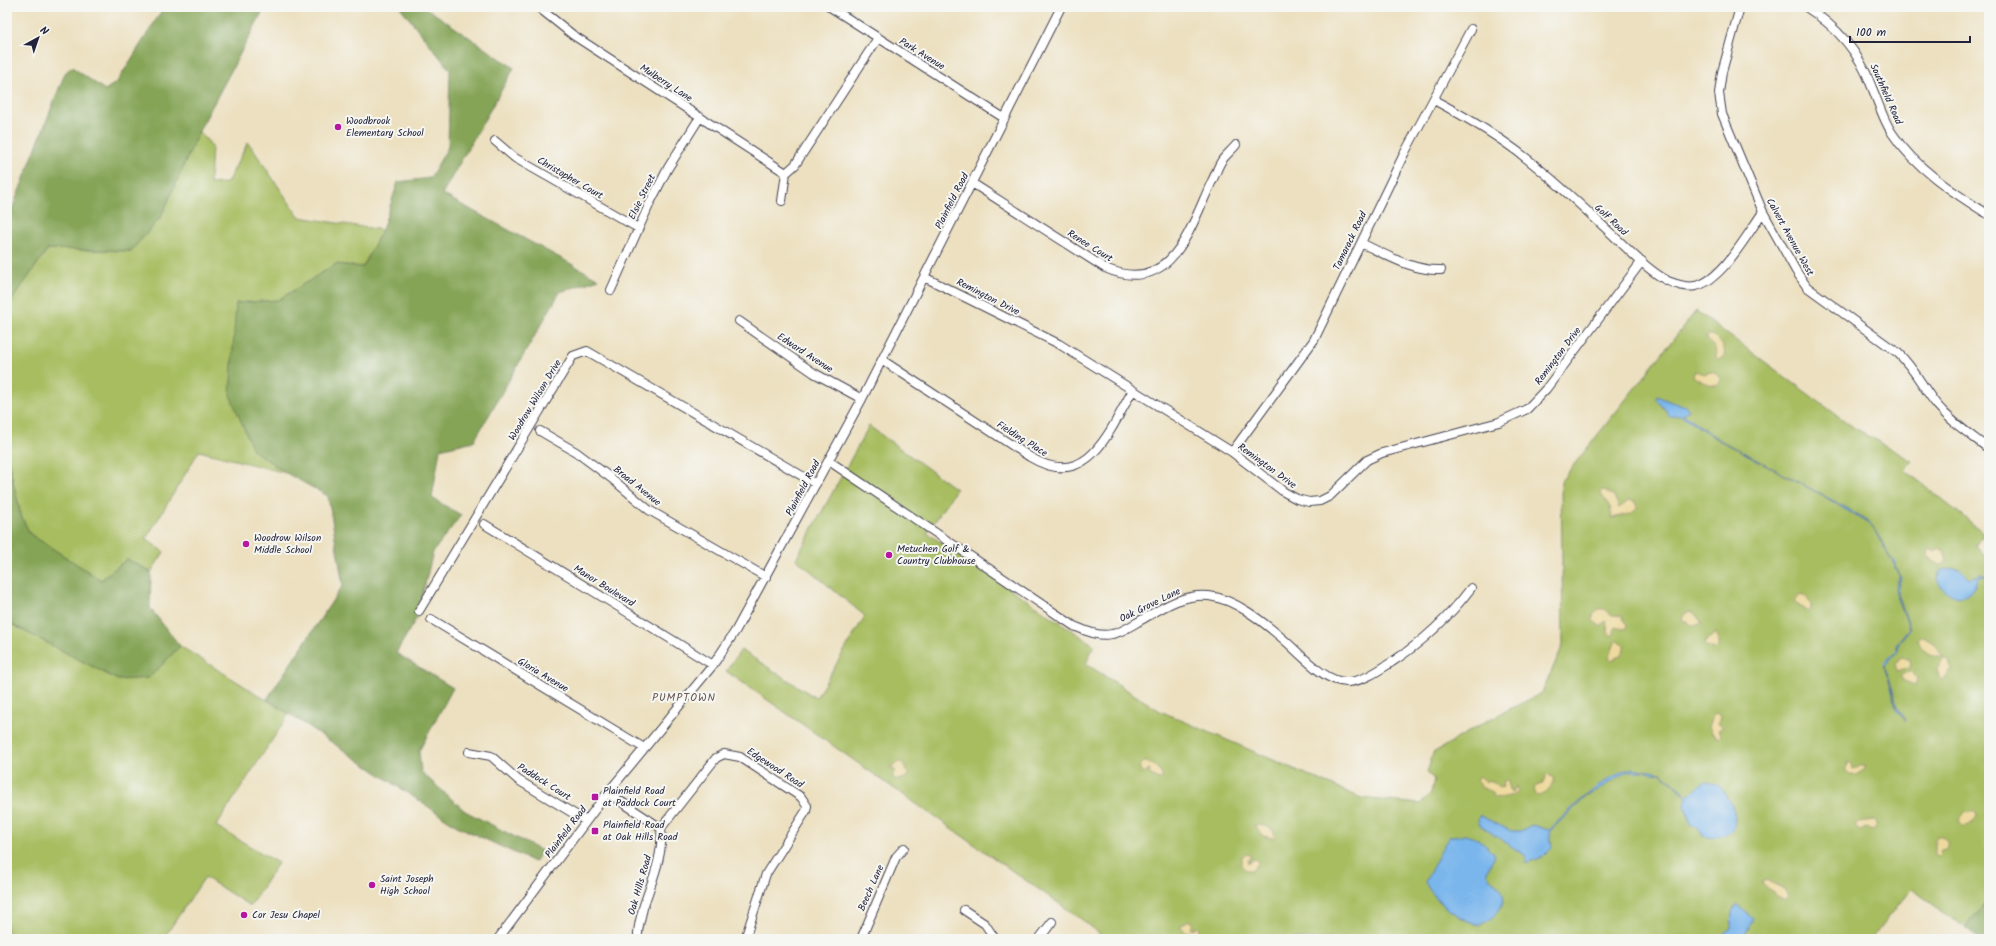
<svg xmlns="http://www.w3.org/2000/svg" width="1996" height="946" font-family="Kalam,sans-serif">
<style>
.green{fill:#a7bd61;stroke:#64704e}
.forest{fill:#85a457;stroke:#546349}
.sand{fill:#eeda9e;stroke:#887e6c}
.water{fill:#7ab6ec;stroke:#4e6c94}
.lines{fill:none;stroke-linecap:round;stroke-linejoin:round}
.minor-casing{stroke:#403e4f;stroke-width:10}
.minor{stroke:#fff;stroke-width:8}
.poi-dot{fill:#b5179e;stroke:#f6f6f2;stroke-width:1.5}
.labels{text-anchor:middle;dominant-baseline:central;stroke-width:4;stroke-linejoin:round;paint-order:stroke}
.street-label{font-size:10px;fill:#22223b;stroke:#f6f6f2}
.poi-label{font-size:10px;fill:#22223b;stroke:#f6f6f2;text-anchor:start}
.neighbourhood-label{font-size:11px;letter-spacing:1px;fill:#675752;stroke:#f6f6f2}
</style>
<rect width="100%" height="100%" fill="#f6f6f2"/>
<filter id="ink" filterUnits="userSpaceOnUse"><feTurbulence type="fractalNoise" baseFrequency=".025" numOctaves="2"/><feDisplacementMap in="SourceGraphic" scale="8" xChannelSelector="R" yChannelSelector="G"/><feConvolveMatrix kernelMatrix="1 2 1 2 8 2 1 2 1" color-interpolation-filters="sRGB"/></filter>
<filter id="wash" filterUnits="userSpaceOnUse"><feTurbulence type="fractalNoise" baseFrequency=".012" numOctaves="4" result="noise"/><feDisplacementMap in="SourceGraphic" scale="16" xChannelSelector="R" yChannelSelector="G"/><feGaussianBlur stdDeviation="0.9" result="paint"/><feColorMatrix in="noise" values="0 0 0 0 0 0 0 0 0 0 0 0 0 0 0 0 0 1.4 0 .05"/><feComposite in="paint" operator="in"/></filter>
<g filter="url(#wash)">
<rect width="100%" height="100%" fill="#ece0c0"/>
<!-- green -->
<path class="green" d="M199 131 212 146 210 184 227 183 248 142 299 217 382 230 363 267 336 264 278 300 236 303 253 450 286 473 199 451 146 539 164 552 151 572 127 559 101 580 30 534 21 516 7 455V307L48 249 131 251 161 217Z
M1696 311 1853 427 1912 461 1905 470 1984 533 1975 546 1989 560V899L1965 928 1912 889 1871 939H1106L1084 921 726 671 741 650 816 698 865 616 796 559 869 426 956 489 927 533 1094 645 1086 664 1160 711 1361 798 1420 804 1431 793 1434 779 1427 773 1433 753 1488 720 1542 693 1563 645 1561 481Z
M7 622 118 680 149 678 180 646 289 714 216 826 278 863 250 906 205 877 163 939H7Z"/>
<!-- forest -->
<path class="forest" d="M164 7H265L199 131 161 217 131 251 48 249 7 307V222L65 73 72 67 105 90 117 82Z
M400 7H425L514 68 442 194 599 279 560 292 474 441 440 449 432 498 461 515 433 552 417 617 396 653 453 688 419 751 421 772 465 811 542 851 534 862 457 826 267 699 343 585 328 496 286 473 253 450 230 395 236 303 278 300 336 264 363 267 382 230 398 182 430 178 448 147 450 70Z
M7 455 21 516 30 534 101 580 127 559 151 572 150 608 180 646 149 678 118 680 7 622Z
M1989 899V939H1979L1965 928Z"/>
<!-- sand -->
<path class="sand" d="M1708 335H1713C1720 342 1729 349 1722 359H1718L1716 357 1715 348 1706 339Z
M1695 371 1704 374 1710 372 1717 374 1720 379 1719 384C1712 387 1699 381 1693 376Z
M1602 490 1614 496 1619 508 1630 500 1636 503 1637 508 1632 513 1612 518 1610 507 1601 494Z
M1929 549 1935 552 1939 549 1944 550 1947 561 1942 565 1938 564 1928 555Z
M1800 594C1806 595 1811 602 1811 608L1808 612 1794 602Z
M1598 609H1605L1612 615 1622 616 1627 625 1626 628 1623 629 1615 627 1614 634 1611 636 1608 632 1606 621 1600 626 1593 621V615Z
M1690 611 1698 617 1702 624 1692 625 1682 620 1684 614Z
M1716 633 1718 637V647L1715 650 1705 645 1704 642Z
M1921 636 1932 642 1943 656C1931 657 1922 652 1918 640Z
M1616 640H1618L1624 644V648L1622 655 1612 660 1609 658Z
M1901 657 1908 658 1910 664 1908 667 1897 671 1895 664Z
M1944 657 1949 660 1951 669 1941 681 1937 669Z
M1911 670 1917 679 1915 685 1904 681 1900 676Z
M1717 713 1720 717 1718 724 1723 727 1718 730 1721 736 1719 738 1713 734 1709 727 1713 716Z
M899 762 903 763 906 767 908 775 905 778 897 780 892 776 896 771 890 767Z
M1143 762C1153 761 1160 770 1163 778L1159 779 1149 774 1150 769 1142 773 1139 766Z
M1849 762 1852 764 1853 769 1858 766H1865V769L1856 775H1849L1845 770Z
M1546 775 1553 777C1555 785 1546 793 1539 796L1536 795 1534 789 1536 786 1543 784Z
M1480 776 1485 782 1489 780 1496 783 1500 788 1503 787 1504 781H1508L1510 791 1513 792 1516 786 1518 791C1514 796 1500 799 1494 797L1493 792 1481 787 1476 779Z
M1973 810 1977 813C1977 821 1969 827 1962 826L1959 821 1966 812 1970 813Z
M1874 820 1877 823 1874 830 1866 828 1860 831 1856 828V824L1858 822Z
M1254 825 1266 826 1273 830 1275 836 1273 838 1263 836Z
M1937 836 1945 838 1949 844 1946 850 1940 851V855L1938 857 1935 854V840Z
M1248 854 1251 856 1248 861V863L1254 859 1259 862 1253 870H1246L1242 866V856Z
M1766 880 1784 889 1788 896 1787 899C1782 901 1765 888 1762 883Z
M1189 920 1193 923 1191 929 1194 930 1196 926 1199 928 1198 933 1203 935 1204 939H1195L1189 932 1182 929 1181 925Z"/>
<!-- water -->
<path class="water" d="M1657 396 1671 402 1686 406 1689 410 1683 414 1718 439 1843 506 1871 524 1885 547 1889 557 1894 561 1901 577 1897 591 1910 629 1899 642 1898 651 1884 666 1893 690 1897 708 1906 721 1896 710 1892 690 1883 664 1897 650V643L1909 628 1895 590 1900 575 1873 528 1867 523 1825 497 1745 453 1718 440 1681 415 1669 417 1668 413 1656 399Z
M1953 568 1960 569 1969 578 1981 574 1988 577 1989 579 1984 576 1979 577C1975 582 1976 587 1972 591 1961 604 1941 592 1937 579L1941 570Z
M1632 768 1662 773 1688 796 1705 782 1717 784C1729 796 1739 813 1733 830 1727 836 1712 839 1703 836L1698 828 1690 824 1685 804 1687 797C1678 789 1670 780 1661 773L1652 774 1646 771H1629L1586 797 1550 831 1552 848 1543 857 1526 863V856L1482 827 1478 822 1479 816H1481L1511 831H1520L1532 825 1549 830C1574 807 1598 780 1632 768Z
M1453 836 1465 835 1478 839 1495 854 1487 871V875C1492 880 1501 887 1503 894 1507 907 1490 921 1480 925 1459 920 1435 902 1425 882L1445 843 1449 837Z
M1736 904 1751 917 1753 919 1743 939H1721L1722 935 1731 928 1732 912Z"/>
</g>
<g filter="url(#ink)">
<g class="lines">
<defs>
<path id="minor" d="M538 7 573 35 786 173 795 165 878 38
M830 7 1004 118
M1740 7 1722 72 1719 93 1722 114 1763 212 1796 271 1807 287 1898 353C1915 369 1923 388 1937 405 1952 423 1971 435 1989 449
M1806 7C1836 26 1859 52 1871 85 1878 101 1882 118 1892 133 1915 168 1954 193 1989 215
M1434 100C1466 117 1497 135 1526 158 1558 183 1587 211 1617 239 1632 253 1649 271 1668 281 1676 284 1686 288 1695 286 1721 282 1748 233 1763 212
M495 141 515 158 638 228
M972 183 1105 268C1172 297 1190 228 1212 181 1216 174 1218 165 1223 159 1227 154 1232 150 1236 145
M782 201 786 173
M1361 243C1387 255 1412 271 1441 270
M924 277 1059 344 1232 452 1284 492 1297 499 1309 502 1320 501 1330 496 1367 460 1382 453 1499 422 1527 409 1546 389 1642 261
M611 290 650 203 668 168 700 117
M739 321 814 373 862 399
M882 360 1030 457C1088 492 1109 431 1133 390
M540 431 576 452 611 478 649 510 766 577
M1232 452 1314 340 1404 154 1471 29
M829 461 1074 626C1086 631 1099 637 1112 634 1120 633 1129 627 1136 623 1159 610 1182 593 1209 596 1235 599 1262 621 1282 638 1299 652 1324 683 1348 682 1364 681 1379 670 1392 662 1421 643 1450 616 1471 588
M484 524 713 665
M419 611 573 356 587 351 816 484
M431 619 644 748
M469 752 491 756 518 780 586 821
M608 793 661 828C664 855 651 883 643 908 641 918 637 928 638 939
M661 828 716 758 724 754 740 757 801 797 807 806 806 811 766 874 745 939
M964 910 985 924 995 939
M498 939 605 796 713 665 736 630 862 399 1061 7
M861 939 896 857 904 848
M1039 939 1052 922"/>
</defs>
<!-- minor casing -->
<use href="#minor" class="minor-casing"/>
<!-- minor -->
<use href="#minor" class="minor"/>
</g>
</g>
<!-- markers -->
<g class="poi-dot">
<circle cx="338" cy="127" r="4"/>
<circle cx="246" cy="544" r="4"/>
<circle cx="889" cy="555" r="4"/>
<rect x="591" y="793" width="8" height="8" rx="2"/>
<rect x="591" y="827" width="8" height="8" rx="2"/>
<circle cx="372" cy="885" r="4"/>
<circle cx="244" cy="915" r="4"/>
</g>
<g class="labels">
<!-- street labels -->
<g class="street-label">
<text transform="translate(922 54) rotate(32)">Park Avenue</text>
<text transform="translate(666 83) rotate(33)">Mulberry Lane</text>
<text transform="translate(1886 94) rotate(66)">Southfield Road</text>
<text transform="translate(570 178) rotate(30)">Christopher Court</text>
<text transform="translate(642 197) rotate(-64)">Elsie Street</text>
<text transform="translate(952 201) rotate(-63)">Plainfield Road</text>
<text transform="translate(1611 220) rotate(43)">Golf Road</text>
<text transform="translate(1790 237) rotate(61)">Calvert Avenue West</text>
<text transform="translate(1350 241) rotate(-64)">Tamarack Road</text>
<text transform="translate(1090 246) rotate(32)">Renee Court</text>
<text transform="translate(988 297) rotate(27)">Remington Drive</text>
<text transform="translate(805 353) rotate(33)">Edward Avenue</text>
<text transform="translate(1558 356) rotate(-53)">Remington Drive</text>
<text transform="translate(535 400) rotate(-59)">Woodrow Wilson Drive</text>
<text transform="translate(1022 439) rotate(32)">Fielding Place</text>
<text transform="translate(1267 466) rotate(36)">Remington Drive</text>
<text transform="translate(637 486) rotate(39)">Broad Avenue</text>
<text transform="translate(803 488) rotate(-62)">Plainfield Road</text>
<text transform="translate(604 586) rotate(32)">Manor Boulevard</text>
<text transform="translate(1150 605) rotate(-26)">Oak Grove Lane</text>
<text transform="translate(543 675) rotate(31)">Gloria Avenue</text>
<text transform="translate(775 768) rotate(33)">Edgewood Road</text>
<text transform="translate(544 782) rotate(32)">Paddock Court</text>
<text transform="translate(566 832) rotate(-53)">Plainfield Road</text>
<text transform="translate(640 885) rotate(-74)">Oak Hills Road</text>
<text transform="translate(871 888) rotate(-66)">Beech Lane</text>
</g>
<!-- poi labels -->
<g class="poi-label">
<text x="346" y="121">Woodbrook<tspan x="346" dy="12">Elementary School</tspan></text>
<text x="254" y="538">Woodrow Wilson<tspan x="254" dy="12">Middle School</tspan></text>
<text x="897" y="549">Metuchen Golf &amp;<tspan x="897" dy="12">Country Clubhouse</tspan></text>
<text x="603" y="791">Plainfield Road<tspan x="603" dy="12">at Paddock Court</tspan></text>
<text x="603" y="825">Plainfield Road<tspan x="603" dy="12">at Oak Hills Road</tspan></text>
<text x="380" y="879">Saint Joseph<tspan x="380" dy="12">High School</tspan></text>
<text x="252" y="915">Cor Jesu Chapel</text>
</g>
<!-- neighbourhood labels -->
<g class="neighbourhood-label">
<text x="684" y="698">PUMPTOWN</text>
</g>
</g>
<!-- margin -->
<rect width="1996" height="946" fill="none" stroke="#f6f6f2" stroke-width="24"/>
<!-- north arrow -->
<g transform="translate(38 38) rotate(40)" stroke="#f6f6f2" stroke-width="3" paint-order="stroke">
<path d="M0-3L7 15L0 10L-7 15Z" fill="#22223b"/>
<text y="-6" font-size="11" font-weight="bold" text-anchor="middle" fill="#22223b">N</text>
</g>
<!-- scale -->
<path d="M1850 36v6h120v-6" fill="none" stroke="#22223b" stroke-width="2"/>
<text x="1856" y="36" font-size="12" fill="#22223b" stroke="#f6f6f2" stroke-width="3" paint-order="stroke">100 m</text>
</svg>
